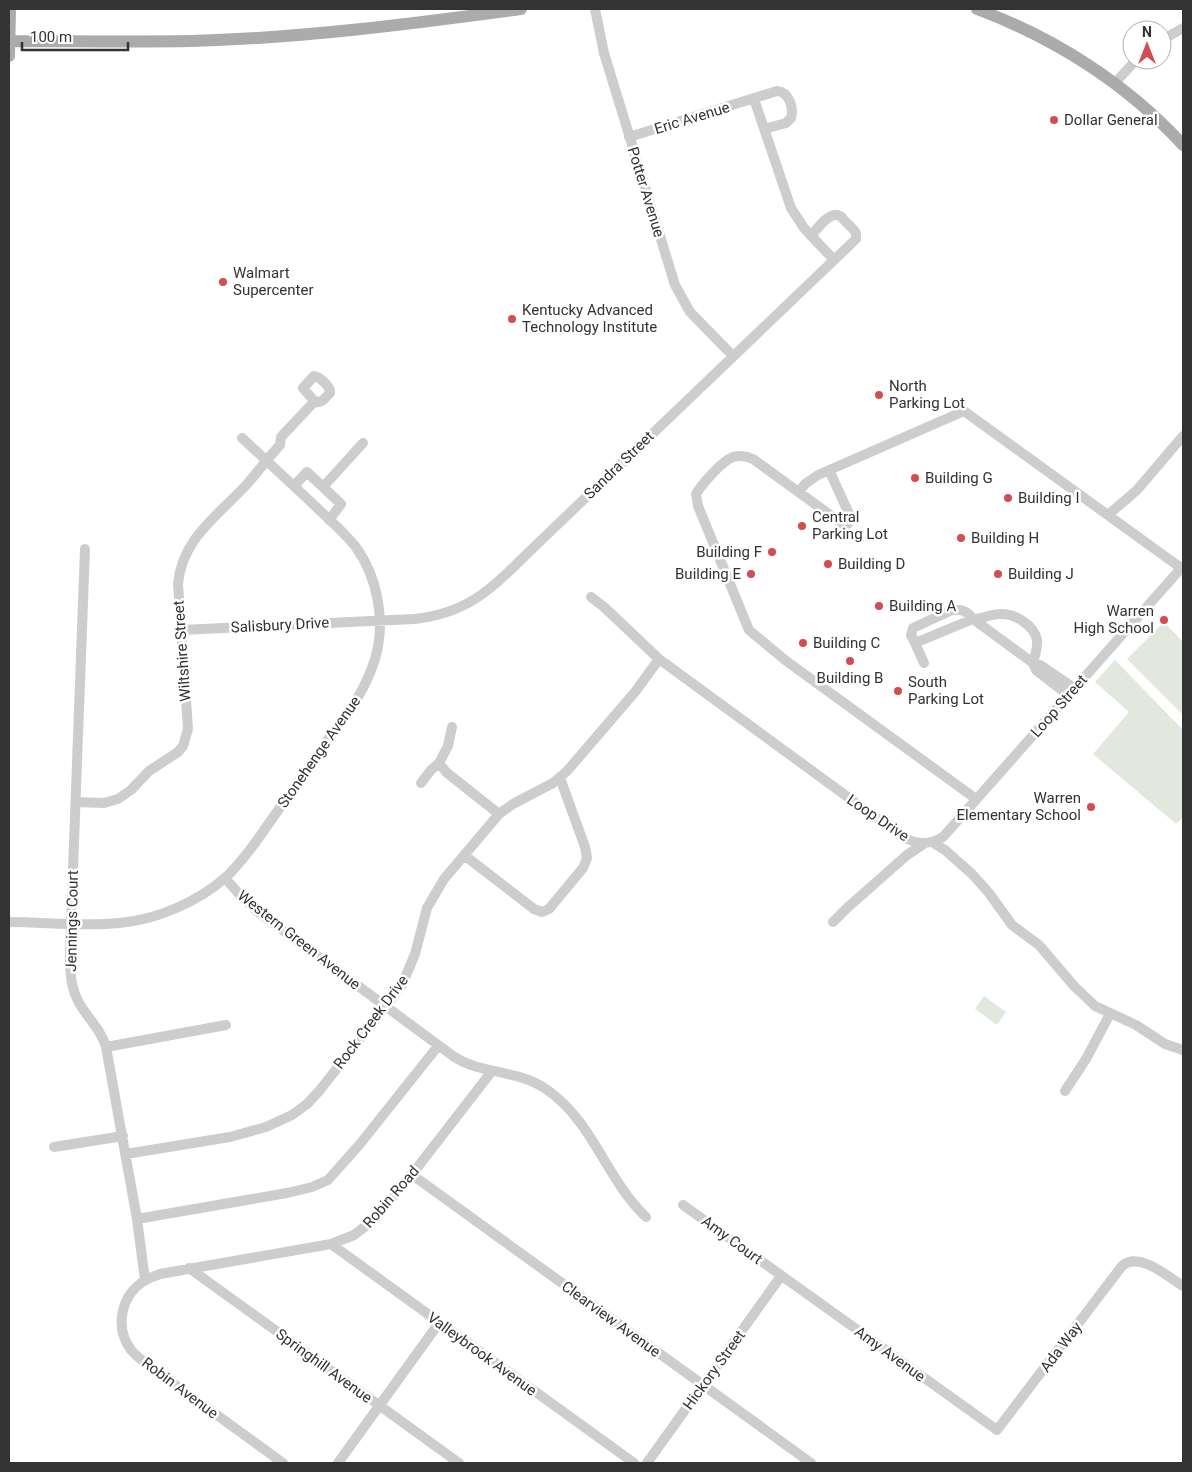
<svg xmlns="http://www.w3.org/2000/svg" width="1192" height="1472" font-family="Roboto,sans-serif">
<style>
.green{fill:#e2e8dd}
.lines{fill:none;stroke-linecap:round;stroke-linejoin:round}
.minor{stroke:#cdcdcd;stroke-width:10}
.major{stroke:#ababab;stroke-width:12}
.poi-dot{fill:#d34c4f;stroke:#fff;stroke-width:2}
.labels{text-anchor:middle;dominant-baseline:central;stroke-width:5;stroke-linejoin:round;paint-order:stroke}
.street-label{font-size:15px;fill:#333;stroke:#fff}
.poi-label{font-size:15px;fill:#333;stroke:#fff;text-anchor:start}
</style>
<rect width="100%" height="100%" fill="#fff"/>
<!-- green -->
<path class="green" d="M1164 622 1183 642V715L1127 659Z
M1115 660 1183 730V817L1176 824 1093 754 1129 712 1095 682Z
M984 996 1006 1012 997 1025 975 1009Z"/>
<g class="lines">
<!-- minor -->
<path class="minor" d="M595 9 604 53 675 285 690 312 733 356
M1162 40 1183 28
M1115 83 1136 60
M754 99 791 208 804 228 834 260
M629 137 777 91C789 92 794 107 791 118L786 123 764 129
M829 470 851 518 847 525H844L753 459C746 456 740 455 733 457 722 461 702 484 696 494L698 506 749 630 785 660 976 799
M294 486 307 472 341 504 329 520
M323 487 363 443
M799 492 805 484 818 475 964 411 1181 568
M1108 515 1137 490 1183 436
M85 549 71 923C71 948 66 978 78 1001 87 1018 101 1029 106 1047L137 1219 145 1280
M591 597 604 607 659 659 901 836C915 844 928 846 943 837L1183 566
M181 630 414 619C471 613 494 586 533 548L856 239C857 232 854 230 849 225 846 223 843 218 840 216 830 210 817 229 811 236
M915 643 911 635 913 628 952 610C962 609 967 611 973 619 983 619 990 614 1000 614 1014 613 1034 625 1037 640 1038 647 1035 656 1033 663L973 619 915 643 924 663
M1068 695 1036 670 1033 663 1040 665 1074 688
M452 727 448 746 439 763 446 772 499 814
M421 783 431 770 439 763
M76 802 104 803 118 799 131 790 149 771 178 752 183 746 188 729 178 584C182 538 219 515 248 483 259 470 269 457 280 445L281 437 313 403 322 401 330 393C331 387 320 377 314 376L303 388 315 402
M932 842 945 850 972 874 989 893 1012 925 1039 945 1074 986 1095 1006 1136 1025 1165 1044 1183 1050
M464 855 534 909 542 912 549 909 583 868 587 858 585 847 560 778
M225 878 241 896 258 912 453 1056C481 1075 517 1069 546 1089 594 1122 605 1178 646 1217
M9 922C45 922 83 927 119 923 156 920 198 902 226 877 237 867 246 855 255 843L358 697C365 685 371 672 375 659 386 622 378 577 355 546 342 530 326 517 312 503 288 481 265 459 242 438
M833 922 847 908 907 855 925 843
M106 1047 226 1025
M1065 1091 1086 1059 1110 1014
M54 1147 123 1136
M126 1154 230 1137 266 1127 292 1115 307 1104 320 1090 402 985 415 954 427 908 444 879 499 814 513 804 553 783 567 771 635 692 659 659
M411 1174 811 1463
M683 1205 997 1430 1122 1266C1139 1251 1167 1276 1183 1286
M137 1219 287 1193 312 1187 328 1180 360 1144 438 1046
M331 1244 634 1463
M189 1268 459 1463
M283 1463 145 1363C141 1359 135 1355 131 1350 114 1327 121 1294 146 1280 150 1277 156 1276 160 1274L331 1244 354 1235 376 1218 420 1164 492 1071
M338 1463 439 1323
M647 1463 781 1276"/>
<!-- major -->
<path class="major" d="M977 9C1055 38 1127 84 1183 145
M9 41C70 41 131 42 191 41 302 38 411 24 521 9
M9 56 10 9"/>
</g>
<!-- markers -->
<g class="poi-dot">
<circle cx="1054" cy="120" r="5"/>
<circle cx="223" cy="282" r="5"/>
<circle cx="512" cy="319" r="5"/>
<circle cx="879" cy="395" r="5"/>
<circle cx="915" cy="478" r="5"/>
<circle cx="1008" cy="498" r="5"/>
<circle cx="802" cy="526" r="5"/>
<circle cx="961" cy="538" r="5"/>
<circle cx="772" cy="552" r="5"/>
<circle cx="828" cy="564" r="5"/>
<circle cx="751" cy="574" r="5"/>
<circle cx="998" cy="574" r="5"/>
<circle cx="879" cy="606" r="5"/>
<circle cx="1164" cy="620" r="5"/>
<circle cx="803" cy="643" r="5"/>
<circle cx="850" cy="661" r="5"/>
<circle cx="898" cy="691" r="5"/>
<circle cx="1091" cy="807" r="5"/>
</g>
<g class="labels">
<!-- street labels -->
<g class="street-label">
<text transform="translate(692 118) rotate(-17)">Eric Avenue</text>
<text transform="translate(646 192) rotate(73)">Potter Avenue</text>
<text transform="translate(619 465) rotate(-44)">Sandra Street</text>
<text transform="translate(280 625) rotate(-3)">Salisbury Drive</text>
<text transform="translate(182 651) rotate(-94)">Wiltshire Street</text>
<text transform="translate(1059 706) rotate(-49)">Loop Street</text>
<text transform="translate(319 752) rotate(-55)">Stonehenge Avenue</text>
<text transform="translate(878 818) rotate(34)">Loop Drive</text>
<text transform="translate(72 921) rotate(-89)">Jennings Court</text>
<text transform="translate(299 940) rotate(38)">Western Green Avenue</text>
<text transform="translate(371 1022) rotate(-53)">Rock Creek Drive</text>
<text transform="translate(391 1197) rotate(-49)">Robin Road</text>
<text transform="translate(732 1240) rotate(36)">Amy Court</text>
<text transform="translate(611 1319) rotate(36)">Clearview Avenue</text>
<text transform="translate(1061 1347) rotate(-53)">Ada Way</text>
<text transform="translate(482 1354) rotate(36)">Valleybrook Avenue</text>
<text transform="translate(890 1354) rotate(36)">Amy Avenue</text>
<text transform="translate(324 1366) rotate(36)">Springhill Avenue</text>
<text transform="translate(714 1370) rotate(-54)">Hickory Street</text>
<text transform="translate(180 1388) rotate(37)">Robin Avenue</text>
</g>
<!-- poi labels -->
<g class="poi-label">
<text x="1064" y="120">Dollar General</text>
<text x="233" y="273">Walmart<tspan x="233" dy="17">Supercenter</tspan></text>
<text x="522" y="310">Kentucky Advanced<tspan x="522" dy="17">Technology Institute</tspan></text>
<text x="889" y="386">North<tspan x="889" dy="17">Parking Lot</tspan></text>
<text x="925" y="478">Building G</text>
<text x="1018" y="498">Building I</text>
<text x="812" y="517">Central<tspan x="812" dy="17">Parking Lot</tspan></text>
<text x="971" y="538">Building H</text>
<text x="762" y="552" text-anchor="end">Building F</text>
<text x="838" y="564">Building D</text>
<text x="741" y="574" text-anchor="end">Building E</text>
<text x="1008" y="574">Building J</text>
<text x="889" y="606">Building A</text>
<text x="1154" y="611" text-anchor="end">Warren<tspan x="1154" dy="17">High School</tspan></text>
<text x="813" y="643">Building C</text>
<text x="850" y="678" text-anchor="middle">Building B</text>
<text x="908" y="682">South<tspan x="908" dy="17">Parking Lot</tspan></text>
<text x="1081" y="798" text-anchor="end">Warren<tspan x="1081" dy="17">Elementary School</tspan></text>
</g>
</g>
<!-- border -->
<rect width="1192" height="1472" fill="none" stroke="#333333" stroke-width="20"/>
<!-- north arrow -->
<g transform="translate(1147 45)"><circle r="24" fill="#ffffff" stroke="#adadad"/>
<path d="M0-4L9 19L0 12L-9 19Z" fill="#d34c4f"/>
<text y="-8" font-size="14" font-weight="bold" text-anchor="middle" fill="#333333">N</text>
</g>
<!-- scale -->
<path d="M22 42v8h106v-8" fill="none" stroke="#333333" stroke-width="2.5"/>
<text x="30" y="42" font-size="15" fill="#333333" stroke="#ffffff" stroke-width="4" paint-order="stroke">100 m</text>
</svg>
